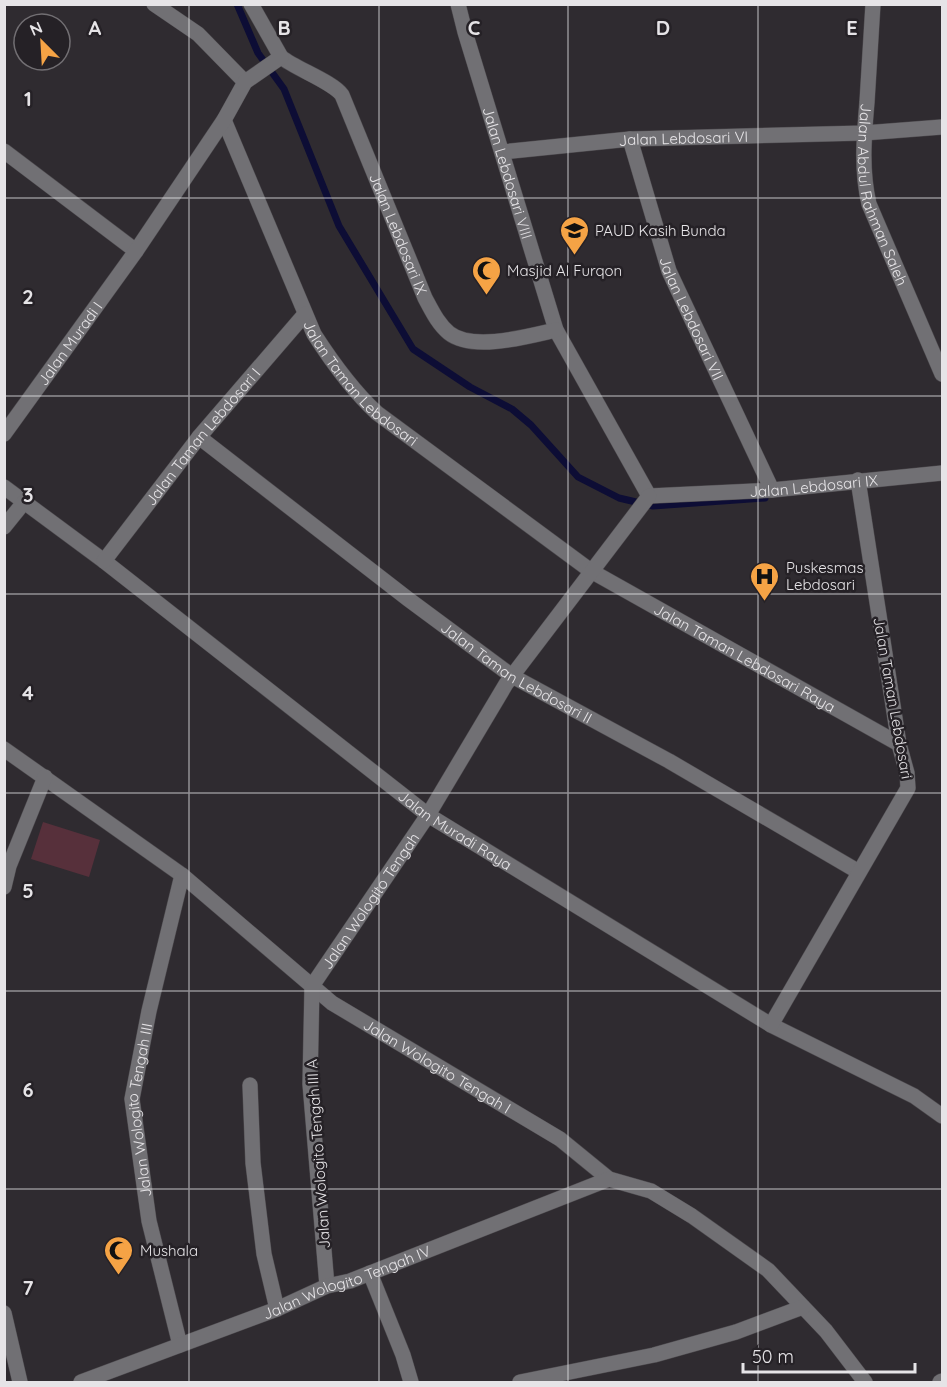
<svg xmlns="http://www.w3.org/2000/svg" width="947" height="1387" font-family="Quicksand,sans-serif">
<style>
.park{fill:#57303b}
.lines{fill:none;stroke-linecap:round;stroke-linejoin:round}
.stream{stroke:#0d0d35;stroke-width:7}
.minor-casing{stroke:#4c494d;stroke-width:16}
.minor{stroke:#717074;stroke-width:15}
.grid{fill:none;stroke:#e6e4e7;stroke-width:1.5;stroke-opacity:0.55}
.labels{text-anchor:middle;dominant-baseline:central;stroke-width:5;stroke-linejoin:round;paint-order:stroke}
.street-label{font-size:15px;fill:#e6e4e7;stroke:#252126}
.poi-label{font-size:15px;fill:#e6e4e7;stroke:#252126;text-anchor:start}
.grid-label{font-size:20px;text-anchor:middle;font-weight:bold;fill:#e6e4e7;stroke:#252126;stroke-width:5;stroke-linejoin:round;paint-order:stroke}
</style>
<rect width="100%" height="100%" fill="#2f2b30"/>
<!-- park -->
<path class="park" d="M43 822 100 840 89 877 31 859Z"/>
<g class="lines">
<!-- stream -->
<path class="stream" d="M237 4 258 53 284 89 339 226 413 349 470 387 512 409 531 425 578 477 619 498 653 506 765 498"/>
<defs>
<g id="minor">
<path d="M154 4 198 34 245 82"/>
<path id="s1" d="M458 4 465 32 556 330 649 496"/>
<path id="s2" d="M873 4C871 37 869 70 867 102 864 137 861 170 869 204L942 374"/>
<path id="s3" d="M281 57C296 69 333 82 342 95L425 298C432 311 438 324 449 333 473 352 529 336 556 330"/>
<path id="s4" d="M224 120 314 334C332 362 352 390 377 413L591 571 899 744"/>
<path id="s5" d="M630 139 669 271 772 490"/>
<path d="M4 151 136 251"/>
<path id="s6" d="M502 152 630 139 864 133 942 127"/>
<path id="s7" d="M4 434 136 251 224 120 245 82 281 57 251 4"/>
<path id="s8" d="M199 437 408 599 512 676 669 761 859 872"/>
<path id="s9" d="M4 487 104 561 428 815 771 1025 914 1096 942 1116"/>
<path id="s10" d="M649 496 772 490 942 473"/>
<path d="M4 527 25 501"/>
<path id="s11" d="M104 561 199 437 305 314"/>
<path id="s12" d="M4 749 182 875 332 1003 560 1139 609 1179 651 1191 692 1216 768 1270 826 1331 865 1382"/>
<path d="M4 887 9 866 45 777"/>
<path d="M771 1025 908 788 907 773 899 744 858 480"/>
<path d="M250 1085 253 1163 264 1254 277 1309"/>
<path d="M370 1273 403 1355 411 1382"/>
<path id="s13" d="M327 1286 310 1084 312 986 428 815 506 684 649 496"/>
<path d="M4 1313 20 1382"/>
<path id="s14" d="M180 1345 149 1221 132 1099 149 1011 182 875"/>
<path id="s15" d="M81 1382 277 1309 327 1286 350 1281 609 1179"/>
<path d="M520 1382 654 1355 736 1332 803 1307"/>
<path d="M940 1382 942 1381"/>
</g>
</defs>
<!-- minor casing -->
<use href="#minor" class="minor-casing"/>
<!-- minor -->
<use href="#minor" class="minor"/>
</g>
<!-- grid -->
<path class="grid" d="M189 4V1382M379 4V1382M568 4V1382M758 4V1382M4 198H942M4 396H942M4 594H942M4 793H942M4 991H942M4 1189H942"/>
<!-- icons -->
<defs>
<symbol id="school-pin" viewBox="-11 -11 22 30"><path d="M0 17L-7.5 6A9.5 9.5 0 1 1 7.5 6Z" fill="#f5a345" stroke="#252126"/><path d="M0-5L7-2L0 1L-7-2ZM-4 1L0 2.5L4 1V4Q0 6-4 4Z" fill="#111"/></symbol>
<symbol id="mosque-pin" viewBox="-11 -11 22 30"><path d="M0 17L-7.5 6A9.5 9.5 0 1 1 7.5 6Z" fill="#f5a345" stroke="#252126"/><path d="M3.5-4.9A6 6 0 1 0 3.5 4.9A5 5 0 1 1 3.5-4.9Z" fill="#111"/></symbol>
<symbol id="hospital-pin" viewBox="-11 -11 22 30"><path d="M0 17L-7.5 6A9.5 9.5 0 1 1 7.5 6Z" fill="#f5a345" stroke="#252126"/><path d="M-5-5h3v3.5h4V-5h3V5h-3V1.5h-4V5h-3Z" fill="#111"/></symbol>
</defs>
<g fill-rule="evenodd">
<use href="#school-pin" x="558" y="214" width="33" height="45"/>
<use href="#mosque-pin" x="470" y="254" width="33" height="45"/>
<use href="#hospital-pin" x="748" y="560" width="33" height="45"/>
<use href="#mosque-pin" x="102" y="1234" width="33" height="45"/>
</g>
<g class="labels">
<!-- street labels -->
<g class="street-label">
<text stroke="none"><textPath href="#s6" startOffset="182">Jalan Lebdosari VI</textPath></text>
<text stroke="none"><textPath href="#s1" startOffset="176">Jalan Lebdosari VIII</textPath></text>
<text stroke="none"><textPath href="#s2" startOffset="194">Jalan Abdul Rahman Saleh</textPath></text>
<text stroke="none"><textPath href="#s3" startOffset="222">Jalan Lebdosari IX</textPath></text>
<text stroke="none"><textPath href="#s5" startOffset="190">Jalan Lebdosari VII</textPath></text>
<text stroke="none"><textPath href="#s7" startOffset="112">Jalan Muradi I</textPath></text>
<text stroke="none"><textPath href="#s4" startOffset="300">Jalan Taman Lebdosari</textPath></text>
<text stroke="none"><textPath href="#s11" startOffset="159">Jalan Taman Lebdosari I</textPath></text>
<text stroke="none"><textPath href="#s10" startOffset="165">Jalan Lebdosari IX</textPath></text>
<text stroke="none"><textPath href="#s4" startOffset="776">Jalan Taman Lebdosari Raya</textPath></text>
<text stroke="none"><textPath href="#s8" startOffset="396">Jalan Taman Lebdosari II</textPath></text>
<text transform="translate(893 698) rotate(80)">Jalan Taman Lebdosari</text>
<text stroke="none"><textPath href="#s9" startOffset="567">Jalan Muradi Raya</textPath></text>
<text stroke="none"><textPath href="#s13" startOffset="404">Jalan Wologito Tengah</textPath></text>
<text stroke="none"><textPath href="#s12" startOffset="538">Jalan Wologito Tengah I</textPath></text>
<text stroke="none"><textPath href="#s14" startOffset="240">Jalan Wologito Tengah III</textPath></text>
<text transform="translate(318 1154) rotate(-94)">Jalan Wologito Tengah III A</text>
<text stroke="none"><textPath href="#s15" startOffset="284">Jalan Wologito Tengah IV</textPath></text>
</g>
<!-- poi labels -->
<g class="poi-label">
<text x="595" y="230">PAUD Kasih Bunda</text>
<text x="507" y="270">Masjid Al Furqon</text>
<text x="786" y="567">Puskesmas<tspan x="786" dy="17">Lebdosari</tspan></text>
<text x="140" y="1250">Mushala</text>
</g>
</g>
<g class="grid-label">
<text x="95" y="35">A</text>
<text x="284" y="35">B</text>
<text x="474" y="35">C</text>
<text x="663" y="35">D</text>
<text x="852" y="35">E</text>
<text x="28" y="106">1</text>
<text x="28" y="304">2</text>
<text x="28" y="502">3</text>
<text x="28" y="700">4</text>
<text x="28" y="898">5</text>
<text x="28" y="1097">6</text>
<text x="28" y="1295">7</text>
</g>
<!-- border -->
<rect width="947" height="1387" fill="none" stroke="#e6e4e7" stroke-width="12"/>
<!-- north arrow -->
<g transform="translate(42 42) rotate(336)"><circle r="28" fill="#252126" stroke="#726f73" stroke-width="1.5"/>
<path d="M0-4.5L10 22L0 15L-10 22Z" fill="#f5a345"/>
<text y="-9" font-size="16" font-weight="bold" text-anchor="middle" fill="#e6e4e7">N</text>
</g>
<!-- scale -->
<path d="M743 1363v9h172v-9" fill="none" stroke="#e6e4e7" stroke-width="3"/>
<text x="752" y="1363" font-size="18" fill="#e6e4e7" stroke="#252126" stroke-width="4.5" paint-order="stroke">50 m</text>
</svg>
